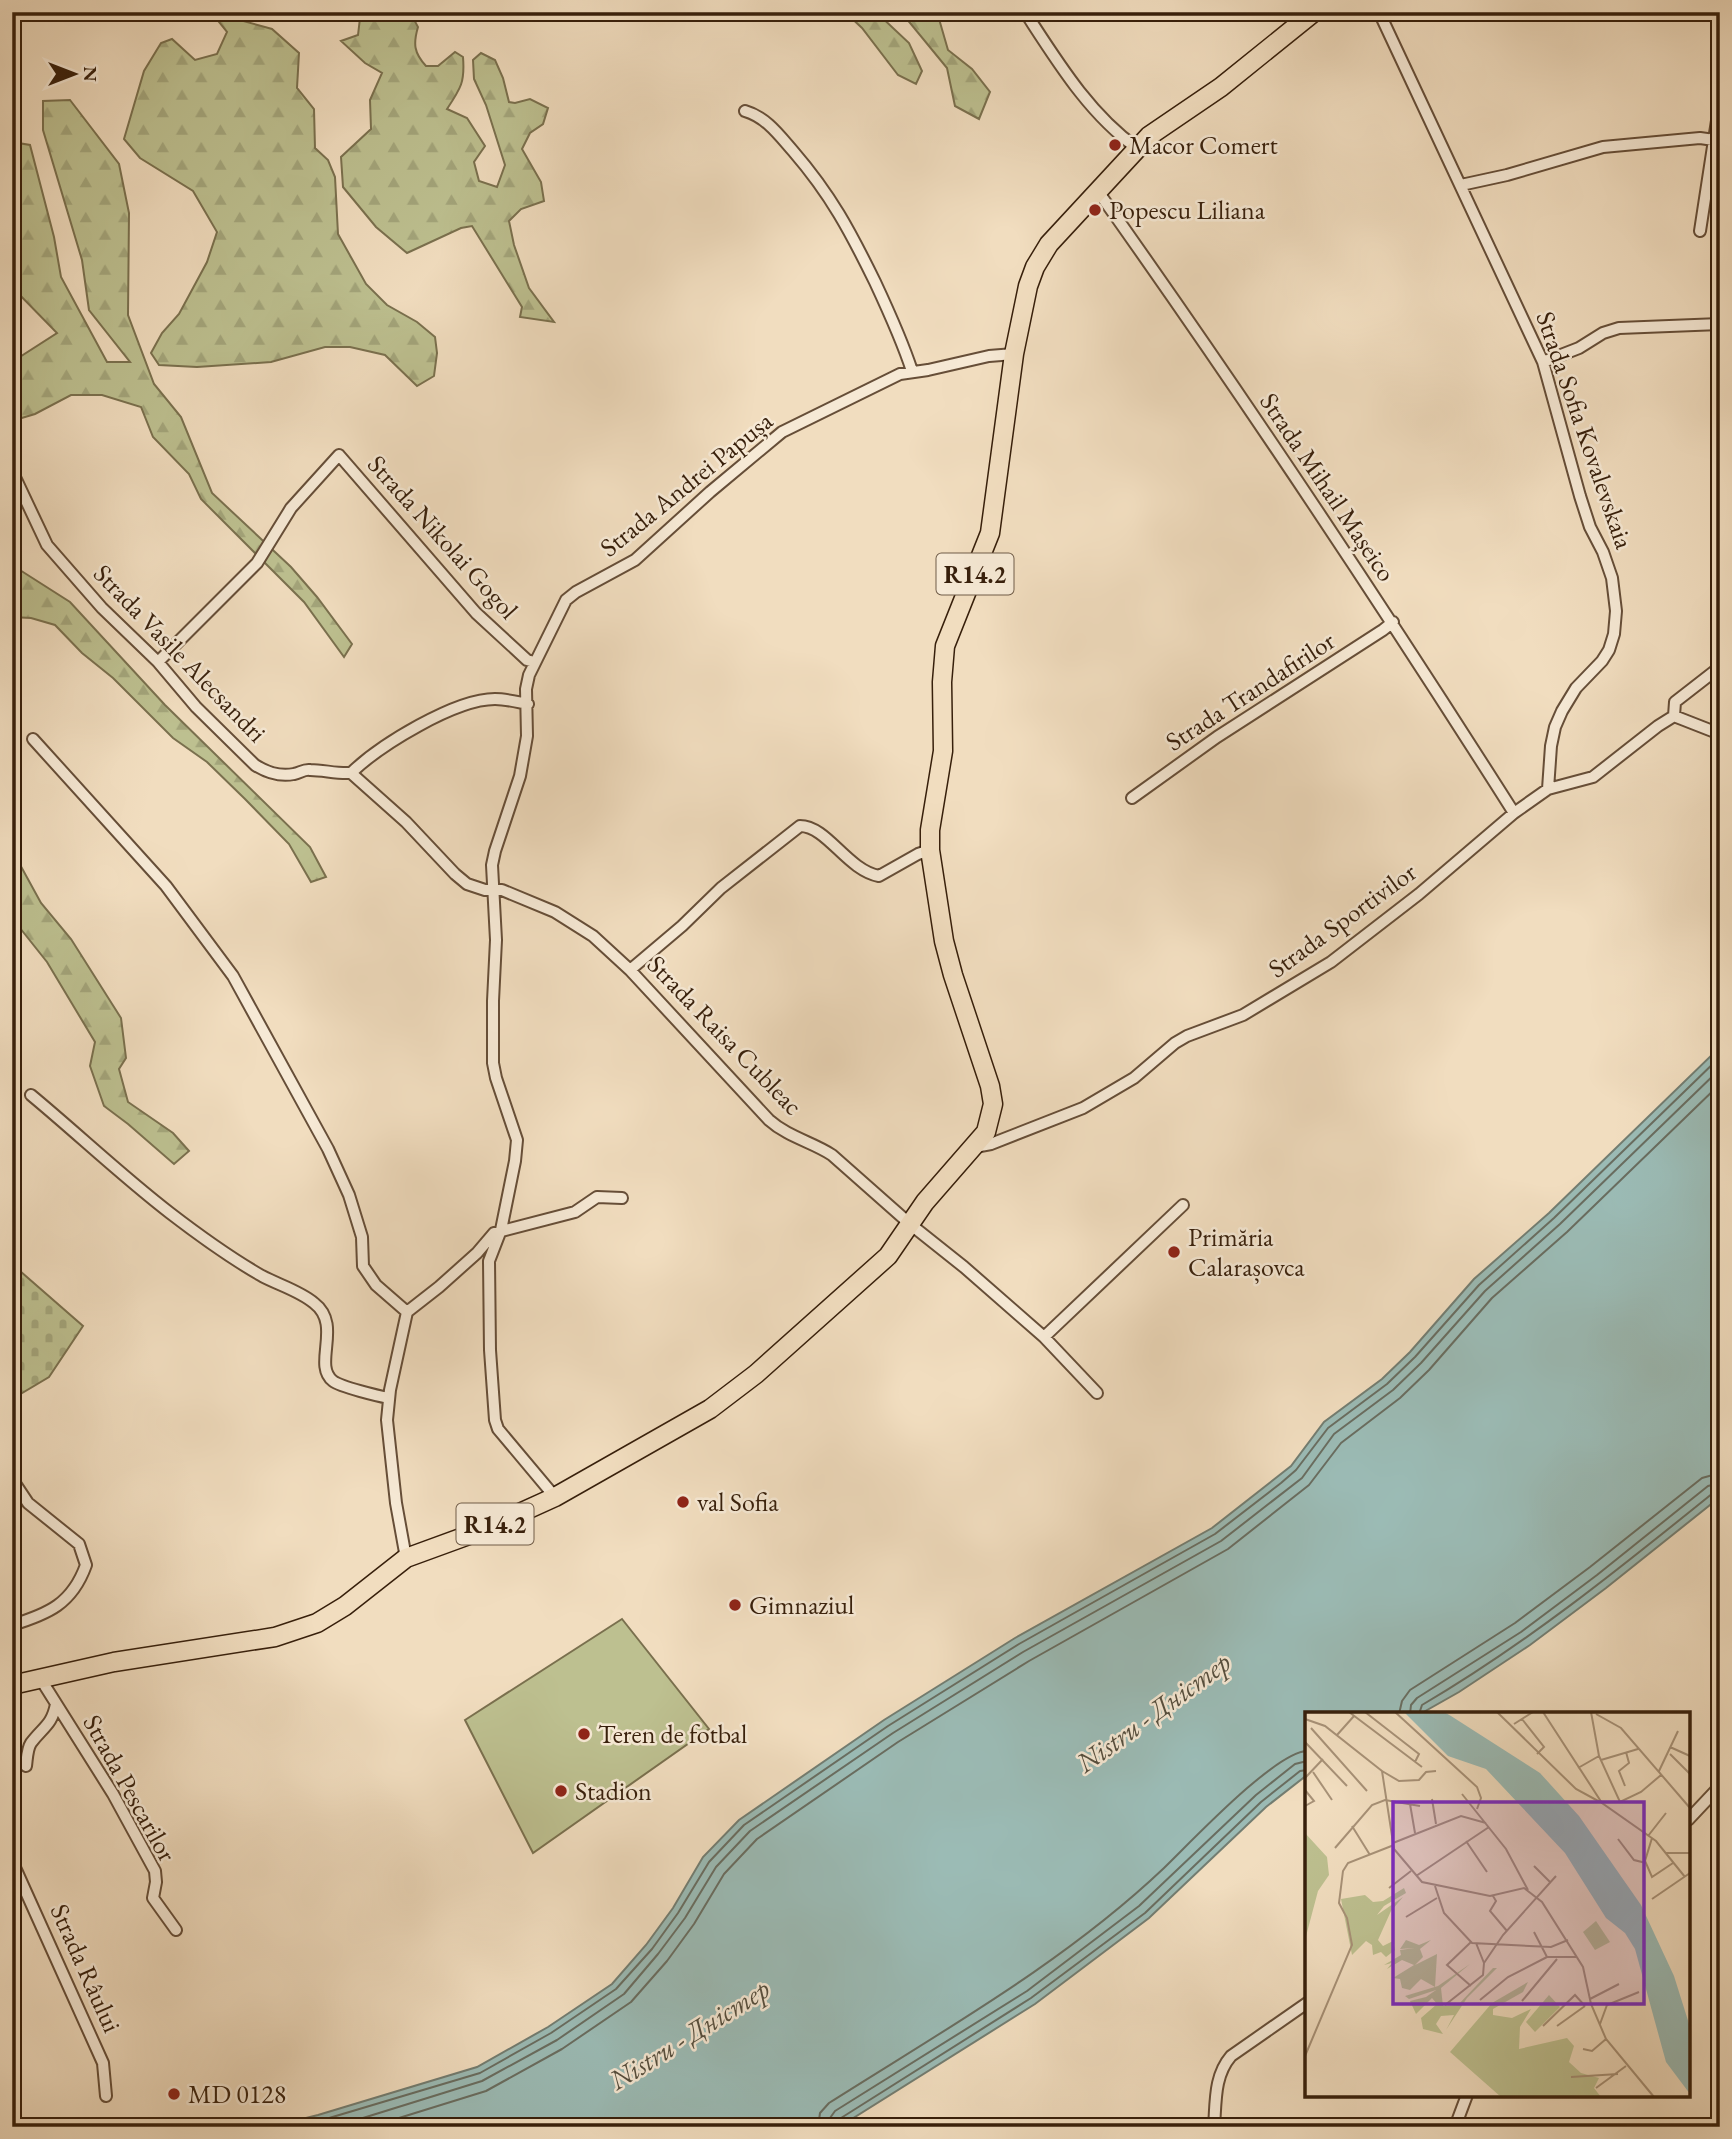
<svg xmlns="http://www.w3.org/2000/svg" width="1732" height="2139" font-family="'EB Garamond',serif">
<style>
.forest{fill:url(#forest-firs);stroke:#7a704e;stroke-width:2}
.cemetery{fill:url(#cemetery-stones);stroke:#7a704e;stroke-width:2}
.pitch{fill:#bdc090;stroke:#7a704e;stroke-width:2}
.water{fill:#9bbbb5;stroke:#737d71;stroke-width:2}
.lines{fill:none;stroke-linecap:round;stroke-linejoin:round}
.shore{stroke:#696d60;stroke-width:2}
.street-casing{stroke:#664e38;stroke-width:14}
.primary-casing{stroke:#371f0b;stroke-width:21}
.street{stroke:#f6e9d5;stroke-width:10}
.primary{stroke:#f1ddbf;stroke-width:18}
.poi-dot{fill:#8f2418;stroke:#f6e9d5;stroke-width:2.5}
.labels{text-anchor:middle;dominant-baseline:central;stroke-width:5;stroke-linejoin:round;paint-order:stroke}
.shield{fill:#f6e9d5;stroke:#705c48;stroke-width:2}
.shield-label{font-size:24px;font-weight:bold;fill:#371f0b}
.poi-label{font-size:26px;fill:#371f0b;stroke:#f6e9d5;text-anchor:start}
.street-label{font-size:26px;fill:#371f0b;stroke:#f6e9d5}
.water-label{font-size:28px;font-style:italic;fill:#554e3e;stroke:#f6e9d5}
.inset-road{fill:none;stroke:#a79177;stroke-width:2}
.view{fill:#7b2cbf;fill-opacity:0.15;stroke:#7b2cbf;stroke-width:3.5}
.inset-edge{fill:none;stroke:#371f0b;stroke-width:3.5}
</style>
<defs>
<pattern id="forest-firs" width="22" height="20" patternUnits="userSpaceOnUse" patternTransform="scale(1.75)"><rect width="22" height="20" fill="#bdc090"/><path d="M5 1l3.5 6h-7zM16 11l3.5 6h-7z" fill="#a3a57b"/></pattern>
<pattern id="cemetery-stones" width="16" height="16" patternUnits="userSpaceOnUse" patternTransform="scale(1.75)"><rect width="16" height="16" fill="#bdc090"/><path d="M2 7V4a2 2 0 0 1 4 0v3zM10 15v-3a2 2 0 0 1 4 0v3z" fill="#a3a57b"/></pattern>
</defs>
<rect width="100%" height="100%" fill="#f1ddbf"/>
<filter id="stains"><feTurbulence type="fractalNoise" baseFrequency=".00286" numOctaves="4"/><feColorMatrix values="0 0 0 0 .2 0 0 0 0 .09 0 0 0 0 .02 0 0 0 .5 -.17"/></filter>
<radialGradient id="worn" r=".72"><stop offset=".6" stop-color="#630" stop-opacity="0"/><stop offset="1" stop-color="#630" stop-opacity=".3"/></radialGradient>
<!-- forest -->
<path class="forest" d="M211 12H238L243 21 272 29 299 53 297 88 314 109 315 148 328 160 335 177 338 234 366 284 387 305 417 322 435 337 437 353 434 376 417 386 385 355 350 347H325L271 362 197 367 159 365 151 353 162 333 179 314 207 262 217 232 193 191 140 158 124 139 144 71 161 43 172 39 195 60 217 54 227 32Z
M353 12H398V14L412 16 418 27C413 44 414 53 426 66H438L455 52 463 57C465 82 461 88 447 109L467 118 485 146 474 162 479 181 497 187 505 165 486 105 474 79 473 60 481 53 495 60 503 78 509 102 515 103 530 99 548 108 543 124 530 133 522 149 541 182 544 201 521 209 509 221 514 245 529 288 554 322 520 317 522 307 472 226 461 228 407 253 376 227 343 187 341 157 371 129 370 100 382 73 365 63 341 41 358 35 360 18Z
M845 12H876L909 43 922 71 916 84 898 75 862 28Z
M901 12H937L948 50 972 69 990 92 979 119 955 106 947 68Z
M70 100 119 164 129 213 128 315 154 384 181 417 212 493 291 567 317 597 352 644 344 657 304 602 201 499 189 474 153 437 141 407 102 395H71L35 414 12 421V362L57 333 12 287V142L30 145 54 237 61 277 107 362H130L89 310 82 260 43 130V101Z
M12 565 70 602 165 705 310 847 326 877 311 882 289 844 245 799 207 762 173 738 113 678 82 653 55 625 31 618 12 617Z
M12 850 41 903 71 939 121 1018 126 1058 119 1069 128 1102 173 1133 189 1151 174 1164 128 1124 104 1106 90 1066 95 1042 47 962 12 918Z"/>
<!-- cemetery -->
<path class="cemetery" d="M12 1264 83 1326 49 1377 12 1399Z"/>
<!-- pitch -->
<path class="pitch" d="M622 1619 709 1729 533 1853 465 1720Z"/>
<!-- water -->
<path class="water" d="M1720 1047V1497L1606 1588 1530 1645 1459 1692 1420 1714H1307V1775L1266 1807 1149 1918 1035 2004 839 2127H270L318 2115 477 2067 548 2027 612 1984 646 1945 673 1908 703 1857 739 1820 884 1720 1015 1638 1212 1528 1277 1477 1291 1466 1324 1422 1382 1379 1410 1352 1474 1279 1549 1213Z"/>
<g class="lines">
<!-- shore -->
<path class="shore" d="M1399 1714 1402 1701 1410 1690 1515 1623 1590 1567 1702 1478 1720 1473
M1410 1714 1411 1705 1417 1698 1521 1632 1597 1575 1708 1486 1720 1483
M1419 1714 1422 1705C1526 1644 1619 1569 1713 1493L1720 1492
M299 2127 480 2073 551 2033 616 1989 652 1949 678 1913 709 1862 744 1825 888 1726 1019 1644 1215 1534 1281 1483 1296 1470 1328 1428 1387 1384 1415 1357 1479 1285 1554 1218 1720 1057
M334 2127 482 2081 557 2040 624 1994 658 1954 685 1918 716 1867 750 1831 893 1733 1023 1652 1221 1541 1302 1478 1334 1434 1393 1390 1421 1363 1485 1291 1560 1224 1720 1069
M370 2127 486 2091 562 2049 631 2002 667 1961 694 1924 724 1874 757 1839 898 1742 1029 1661 1228 1549 1309 1485 1341 1443 1400 1398 1429 1370 1492 1298 1567 1232 1720 1084
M818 2127 820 2113 829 2103C944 2030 1065 1962 1164 1868 1190 1843 1275 1752 1307 1751
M829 2127 830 2118 835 2111 1027 1991 1139 1906 1256 1795 1295 1764 1307 1761
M837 2127 841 2118 1031 1998 1145 1913 1261 1802 1300 1771 1307 1770"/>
<defs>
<path id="street" d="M1025 12C1057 61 1089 114 1137 148
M1379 12 1543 362 1580 496 1590 527 1603 552 1612 578 1616 611 1614 634 1609 650 1602 661 1576 688 1562 711 1555 727 1551 746 1548 789
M745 111C766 117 779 135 793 151 831 195 850 231 875 282 889 312 902 340 912 371
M1461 185 1507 175 1603 147 1700 138 1714 140
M1097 190C1242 394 1380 602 1514 813
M1700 231 1720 101
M1543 362 1579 348 1603 333 1619 328 1720 324
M12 471 47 545 102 608 158 662 196 707 255 765C266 772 279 777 294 774 300 773 304 769 310 770 324 770 336 774 351 773L406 822 455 874 467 884 485 890H502L555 912 593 936 630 970 769 1120C788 1137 812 1142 832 1155L910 1224 964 1267 1044 1337 1097 1393
M158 662 257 563 291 508 339 455 476 613 527 660 534 662
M1674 716 1675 702 1720 667
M33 739 166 886 233 976 328 1149 349 1195 362 1237 363 1266 376 1285 407 1312
M351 773C380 745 455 699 495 699 506 699 517 702 528 704
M1132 798 1217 737 1383 630 1393 622
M630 970 682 926 721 888 800 826C827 826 847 870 879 876L918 854 930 850
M31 1095C78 1134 122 1176 170 1213 196 1233 234 1260 262 1276 279 1285 300 1291 314 1303 343 1325 312 1365 333 1381 341 1387 378 1396 389 1398
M975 1147 991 1144 1083 1108 1134 1078 1175 1043 1187 1036 1243 1015 1331 962 1419 894 1514 813 1548 789 1593 777 1658 726 1674 716 1720 734
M1044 1337 1183 1205
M12 1479 28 1503 79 1544 86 1565C72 1604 48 1614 12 1625
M555 1497 498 1429 495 1420 490 1350 489 1261 501 1230 515 1161 517 1140 496 1078 493 1063V1001L496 940 492 865 495 851 520 776 527 736 526 689 529 675 566 600 576 592 635 560 710 492 782 432 900 374 928 370 989 356 1014 354
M406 1558 396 1503 387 1420 390 1390 407 1312 439 1287 477 1253 494 1233 575 1212 597 1197 622 1198
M40 1678 113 1794 155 1871 156 1882 153 1898 176 1930
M26 1766C27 1759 27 1749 31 1743 43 1727 52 1725 56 1704
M1688 1820 1720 1786
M12 1861 103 2063 106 2096
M1214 2127C1216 2101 1214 2076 1231 2056L1307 2003
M1455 2127 1467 2095"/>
<path id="primary" d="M12 1685 114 1662 275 1637 317 1623 345 1606 406 1558 480 1531 555 1497 710 1409 756 1374 888 1256 925 1202 986 1132 993 1104 990 1086 953 975 944 941 930 850V830L943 751 942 682 945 646 990 533 1014 354 1028 286 1035 267 1049 244 1149 136 1221 87 1314 12"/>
</defs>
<!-- street casing -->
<use href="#street" class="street-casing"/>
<!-- primary casing -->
<use href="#primary" class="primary-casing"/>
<!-- street -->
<use href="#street" class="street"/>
<!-- primary -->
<use href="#primary" class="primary"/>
</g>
<!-- markers -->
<g class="poi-dot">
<circle cx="1115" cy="145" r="7"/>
<circle cx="1095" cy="210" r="7"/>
<circle cx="1174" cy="1252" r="7"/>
<circle cx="683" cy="1502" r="7"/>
<circle cx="735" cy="1605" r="7"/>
<circle cx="584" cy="1734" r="7"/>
<circle cx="561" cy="1791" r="7"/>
<circle cx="174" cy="2094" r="7"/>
</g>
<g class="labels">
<!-- shield labels -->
<g class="shield">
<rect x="936.5" y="553.5" width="77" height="41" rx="5"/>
<rect x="456.5" y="1503.5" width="77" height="41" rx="5"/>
</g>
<g class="shield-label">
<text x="975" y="574">R14.2</text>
<text x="495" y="1524">R14.2</text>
</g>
<!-- poi labels -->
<g class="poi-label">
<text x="1129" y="145">Macor Comert</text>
<text x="1109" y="210">Popescu Liliana</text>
<text x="1188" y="1237">Primăria<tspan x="1188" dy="30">Calarașovca</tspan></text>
<text x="697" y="1502">val Sofia</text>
<text x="749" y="1605">Gimnaziul</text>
<text x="598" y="1734">Teren de fotbal</text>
<text x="575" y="1791">Stadion</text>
<text x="188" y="2094">MD 0128</text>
</g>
<!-- street labels -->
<g class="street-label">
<text transform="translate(1585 430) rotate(71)">Strada Sofia Kovalevskaia</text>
<text transform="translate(686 484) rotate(-39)">Strada Andrei Papușa</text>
<text transform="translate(1328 487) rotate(56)">Strada Mihail Mașeico</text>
<text transform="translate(443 537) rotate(48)">Strada Nikolai Gogol</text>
<text transform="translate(180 653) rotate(46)">Strada Vasile Alecsandri</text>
<text transform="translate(1250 691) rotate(-33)">Strada Trandafirilor</text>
<text transform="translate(1342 920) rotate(-36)">Strada Sportivilor</text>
<text transform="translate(725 1035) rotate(46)">Strada Raisa Cubleac</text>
<text transform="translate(130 1788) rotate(61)">Strada Pescarilor</text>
<text transform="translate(86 1968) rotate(66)">Strada Râului</text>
</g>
<!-- water labels -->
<g class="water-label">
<text transform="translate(1153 1712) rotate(-36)">Nistru - Дністер</text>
<text transform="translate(689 2034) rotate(-32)">Nistru - Дністер</text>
</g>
</g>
<!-- overview -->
<g transform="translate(1305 1712)">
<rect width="385" height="385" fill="#f1ddbf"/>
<path d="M0 121 22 145 24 163 13 179 0 228ZM99 176 101 181 79 194 72 203 98 185 86 199 73 228 78 234 88 229 90 238 81 245 76 240 68 243 67 233 61 229 47 243 36 187 60 183 68 190 78 189ZM101 228 114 233 126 228 115 237 118 245 110 253 132 242 130 275 116 267 105 278 97 276 95 267 88 266 109 253 97 248 82 257 87 251 79 253 96 243 95 238 110 236 95 237ZM165 252 136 276 138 294 153 293 188 256H192L162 286 141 318 149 303 136 304 131 312 138 322 118 317 116 306 132 292 127 286 111 302 105 289 121 285 131 278 104 287 100 284 133 274ZM223 270 218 280 188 297V303L207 306 226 297 215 315 214 337 262 326 269 334 264 350 276 361 294 366 289 376 296 385H196L145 340 187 291Z" fill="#bdc090"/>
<path d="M244 283 255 295 230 320 221 310Z" fill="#bdc090"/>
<path d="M291 209 305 230 290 238 278 220Z" fill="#bdc090"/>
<path d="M99 0H139L146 4 235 61 274 104 336 193 369 264 385 315V382L361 350 330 237 320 221 301 206 260 141 181 57 143 44Z" fill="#9bbbb5"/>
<path class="inset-road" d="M44 0 117 55M60 0 114 42 110 50M90 0 172 75 176 86 172 97M192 0 271 77 295 90M238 0 297 91 351 129 380 165M286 0 294 44 315 90 336 80 356 63M291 2 316 16 385 96M0 7 20 14 77 59 89 137 117 170 185 184 219 176 237 190 278 255 286 292 301 327 349 385M217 7 239 35 232 42M209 12 228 0M6 16 62 79M32 23 49 4M0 30 42 74M365 35 385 44M365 42 385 62M296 48 333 37M273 56 294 44M77 59 94 69 114 68 121 60 131 59M354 59 373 19M8 60 27 88M0 66 18 47M320 74 314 59 324 51 321 40M0 78 9 89 0 94M157 82 201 137 223 178M127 87 131 112M105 92 110 121M47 114 65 143M343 124 361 101M347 126 340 149 347 165 368 151M313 127 329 148 341 151M161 129 182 160M88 131 156 104 181 111M30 136 67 93 80 88 115 94M361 141H385M229 154 245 170M111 164 184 115M130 174 139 201 167 231 246 235 263 228M84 176 106 159M188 184 191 189 185 199 202 219M347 187 385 161M101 205 132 186M229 220 242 245H271M171 231 179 251M166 274 142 253 166 230M285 287 314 272M175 288 203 265 242 245M217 289 252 247M140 293 178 263 179 251 198 223 251 164M295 312 302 293 334 280M238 314 270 283 280 294M252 314 280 294M278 337 287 339 301 327M0 344 47 233 42 206 34 191 38 159 43 151 89 133M266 365 313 362M291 376 321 354"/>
<path class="view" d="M88 90H339V292H88Z"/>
<rect width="385" height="385" class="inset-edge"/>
</g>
<!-- margin -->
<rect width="1732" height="2139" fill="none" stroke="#f1ddbf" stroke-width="42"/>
<rect x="14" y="14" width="1704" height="2111" fill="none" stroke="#371f0b" stroke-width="3.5"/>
<rect x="21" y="21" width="1690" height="2097" fill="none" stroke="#371f0b" stroke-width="2"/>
<!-- north arrow -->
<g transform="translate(74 74) rotate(90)" stroke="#f6e9d5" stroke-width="5" paint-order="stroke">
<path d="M0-5L12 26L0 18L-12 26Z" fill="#371f0b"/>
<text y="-10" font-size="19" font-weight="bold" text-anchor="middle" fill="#371f0b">N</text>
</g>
<rect width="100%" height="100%" filter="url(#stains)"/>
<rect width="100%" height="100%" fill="url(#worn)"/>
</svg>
